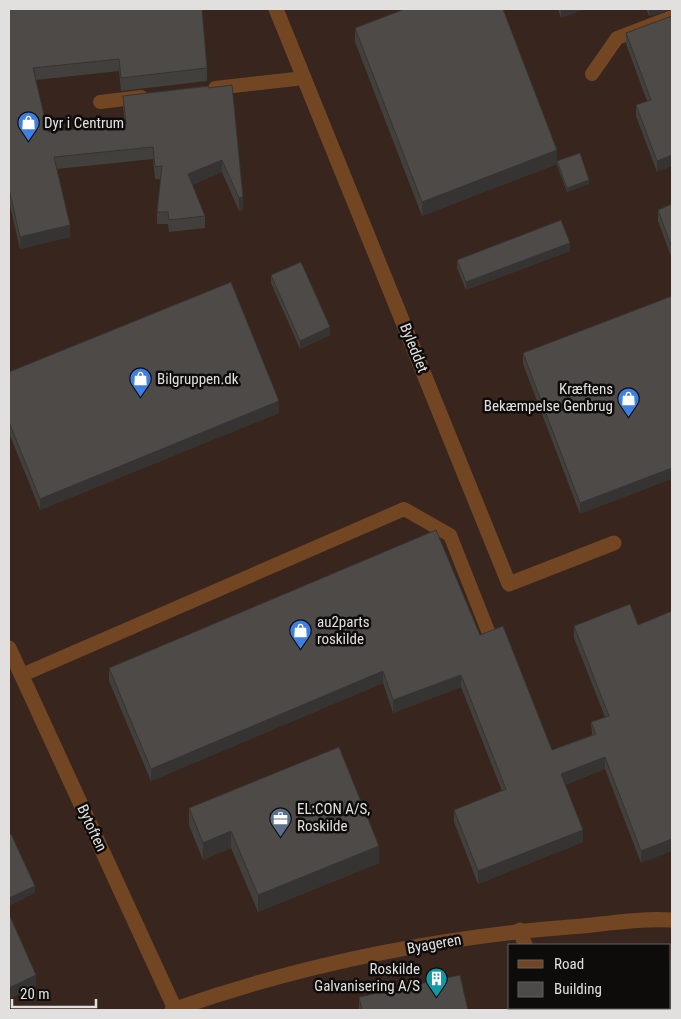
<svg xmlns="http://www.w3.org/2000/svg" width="681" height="1019" font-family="'Roboto Condensed',sans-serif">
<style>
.industrial{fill:#37251e;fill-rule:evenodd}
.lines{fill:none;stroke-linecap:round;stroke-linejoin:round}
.service{stroke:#724622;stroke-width:14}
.minor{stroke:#724622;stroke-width:15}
.tertiary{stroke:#724622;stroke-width:15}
.wall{fill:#42403d}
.shaded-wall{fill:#363432}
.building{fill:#4d4a47;stroke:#363432}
.labels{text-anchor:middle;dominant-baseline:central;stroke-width:5;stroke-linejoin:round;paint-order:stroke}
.poi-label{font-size:15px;fill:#e2e0de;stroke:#0d0c0a;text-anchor:start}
.street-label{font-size:15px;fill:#e2e0de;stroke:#0d0c0a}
</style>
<rect width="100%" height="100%" fill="#25221f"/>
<!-- industrial -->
<path class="industrial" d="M9 9H672V1010H9ZM510 945H670V1008H510Z"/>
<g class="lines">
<!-- service -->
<path class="service" d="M592 74 617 38 672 17
M215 88 304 78
M100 102 141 97
M22 675 404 509 450 535 488 631"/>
<!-- minor -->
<path class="minor" d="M276 9 509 584 614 543
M9 648 175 1009
M520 930 525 945
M546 1008 548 1010"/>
<!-- tertiary -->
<path class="tertiary" d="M172 1010C303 964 443 936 582 926 611 923 642 918 672 920"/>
</g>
<!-- wall -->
<path class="wall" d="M9 9 207 68V81L121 91 119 71 36 80 48 132 125 124 123 108V96L209 86 243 210 239 211 222 172 192 185 205 216V228L169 232 168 224H157V212L161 179H155L153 159 57 169 70 237 20 249 9 201Z
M558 9H584L561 18Z
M646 9H672L649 16Z
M672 16 657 172 636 116V105L647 101 626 44V33Z
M355 28 557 164 422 216 355 42Z
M557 161 589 184 567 192 557 165Z
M672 204V259L658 221V210Z
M570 251 466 290 457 268V260Z
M271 275 330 335 300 349 271 283Z
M672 296 580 514 523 364V353Z
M9 372 279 413 40 510 9 433Z
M672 611 641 863 605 769 565 785 583 842 478 884 454 822V810L502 791 461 687 393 713 383 683 151 781 109 681V668L480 635 552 750 592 735 591 722 605 717 574 638V626L638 625Z
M189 808 379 863 258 912 231 848 203 860 189 825Z
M359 997 468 1010H359Z
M578 1008H670L672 1010H578Z"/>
<!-- shaded-wall -->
<path class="shaded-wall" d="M561 9H584L561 18Z
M649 9H672L649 16Z
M557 150V164L422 216V202Z
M672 155V166L657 172V161Z
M222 160V172L188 187V174Z
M589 180V184L567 192V188Z
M243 197V210L239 211V198Z
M70 225V237L20 249V237Z
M570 243V251L466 290V282Z
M330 327V335L300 349V341Z
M279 401V413L40 510V499Z
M672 468V479L580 514V503Z
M383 671V683L151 781V769Z
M461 675V687L393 713V700Z
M605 757V769L561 786V774Z
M583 830V842L478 884V871Z
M231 831V848L203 860V843Z
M672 839V851L641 863V851Z
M379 846V863L258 912V895Z
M35 886V893L9 906V898Z
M36 975V986L9 999V988Z"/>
<!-- building -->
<path class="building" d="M9 9H202L207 68 121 78 119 59 33 68 48 132 126 124 123 96 209 86V88L232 85 243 197 239 198 222 160 188 174 205 216 169 220 168 212H157L162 166 155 167 153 147 54 157 70 225 20 237 9 189Z
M405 9H503L557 150 422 202 355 28Z
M672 16V155L657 161 636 105 651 100 626 33Z
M580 153 589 180 567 188 557 161Z
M672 204V248L658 210Z
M561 220 570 243 466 282 457 260Z
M301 262 330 327 300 341 271 275Z
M231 282 279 401 40 499 9 422V372Z
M672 296V468L580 503 523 353Z
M436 530 480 635 503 626 552 750 596 734 591 722 609 716 574 626 630 604 638 625 672 611V839L641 851 605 757 561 774 583 830 478 871 454 810 506 789 461 675 393 700 383 671 151 769 109 668Z
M339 747 379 846 258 895 231 831 203 843 189 808Z
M11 834 35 886 9 898V835Z
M9 914 36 975 9 988Z
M670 960 672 961V1010H583L582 1008H670Z
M460 975 468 1010H362L359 997Z"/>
<!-- icons -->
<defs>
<symbol id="shop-pin" viewBox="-11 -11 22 30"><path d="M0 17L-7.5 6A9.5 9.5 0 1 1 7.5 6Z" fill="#3f7fe0" stroke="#0d0c0a"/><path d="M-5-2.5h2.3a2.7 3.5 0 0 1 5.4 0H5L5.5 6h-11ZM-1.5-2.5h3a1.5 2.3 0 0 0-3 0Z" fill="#fff"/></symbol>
<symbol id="office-pin" viewBox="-11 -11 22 30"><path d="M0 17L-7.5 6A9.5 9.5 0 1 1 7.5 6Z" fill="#5c6f8a" stroke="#0d0c0a"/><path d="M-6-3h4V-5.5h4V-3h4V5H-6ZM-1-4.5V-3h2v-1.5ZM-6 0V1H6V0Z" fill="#fff"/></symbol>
<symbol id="building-pin" viewBox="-11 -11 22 30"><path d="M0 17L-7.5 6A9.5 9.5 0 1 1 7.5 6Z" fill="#0f9aa8" stroke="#0d0c0a"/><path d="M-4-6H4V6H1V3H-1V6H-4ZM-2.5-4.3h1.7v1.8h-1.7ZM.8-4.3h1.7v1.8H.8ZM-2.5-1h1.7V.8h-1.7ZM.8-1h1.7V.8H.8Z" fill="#fff"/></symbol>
</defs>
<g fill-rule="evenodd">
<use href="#shop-pin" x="16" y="110" width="25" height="34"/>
<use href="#shop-pin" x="128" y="366" width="25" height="34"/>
<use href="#shop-pin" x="616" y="386" width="25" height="34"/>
<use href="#shop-pin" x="288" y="618" width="25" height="34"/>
<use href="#office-pin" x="268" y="806" width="25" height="34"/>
<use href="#building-pin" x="424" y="966" width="25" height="34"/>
</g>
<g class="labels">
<!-- poi labels -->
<g class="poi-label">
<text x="44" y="123">Dyr i Centrum</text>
<text x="157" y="379">Bilgruppen.dk</text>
<text x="613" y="389" text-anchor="end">Kræftens<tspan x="613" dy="17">Bekæmpelse Genbrug</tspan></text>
<text x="317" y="622">au2parts<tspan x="317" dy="17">roskilde</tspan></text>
<text x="297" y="809">EL:CON A/S,<tspan x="297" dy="17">Roskilde</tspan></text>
<text x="420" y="969" text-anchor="end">Roskilde<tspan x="420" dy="17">Galvanisering A/S</tspan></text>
</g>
<!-- street labels -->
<g class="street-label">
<text transform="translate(414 348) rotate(68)">Byleddet</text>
<text transform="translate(92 828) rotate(65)">Bytoften</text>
<text transform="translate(434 944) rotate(-10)">Byageren</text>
</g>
</g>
<!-- border -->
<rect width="681" height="1019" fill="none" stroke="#e2e0de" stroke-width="20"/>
<!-- legend -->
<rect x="508" y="944" width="162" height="65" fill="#0d0c0a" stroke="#62615f"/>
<rect x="518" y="960" width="25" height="8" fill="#724622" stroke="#62615f"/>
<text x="554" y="969" font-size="15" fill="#e2e0de">Road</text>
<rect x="518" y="982" width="25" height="15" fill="#4d4a47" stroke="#62615f"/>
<text x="554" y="994" font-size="15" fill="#e2e0de">Building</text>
<!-- scale -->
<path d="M12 999v8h84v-8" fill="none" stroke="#e2e0de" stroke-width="2.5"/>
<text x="20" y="999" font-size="15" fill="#e2e0de" stroke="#0d0c0a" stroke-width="4" paint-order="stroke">20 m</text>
</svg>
